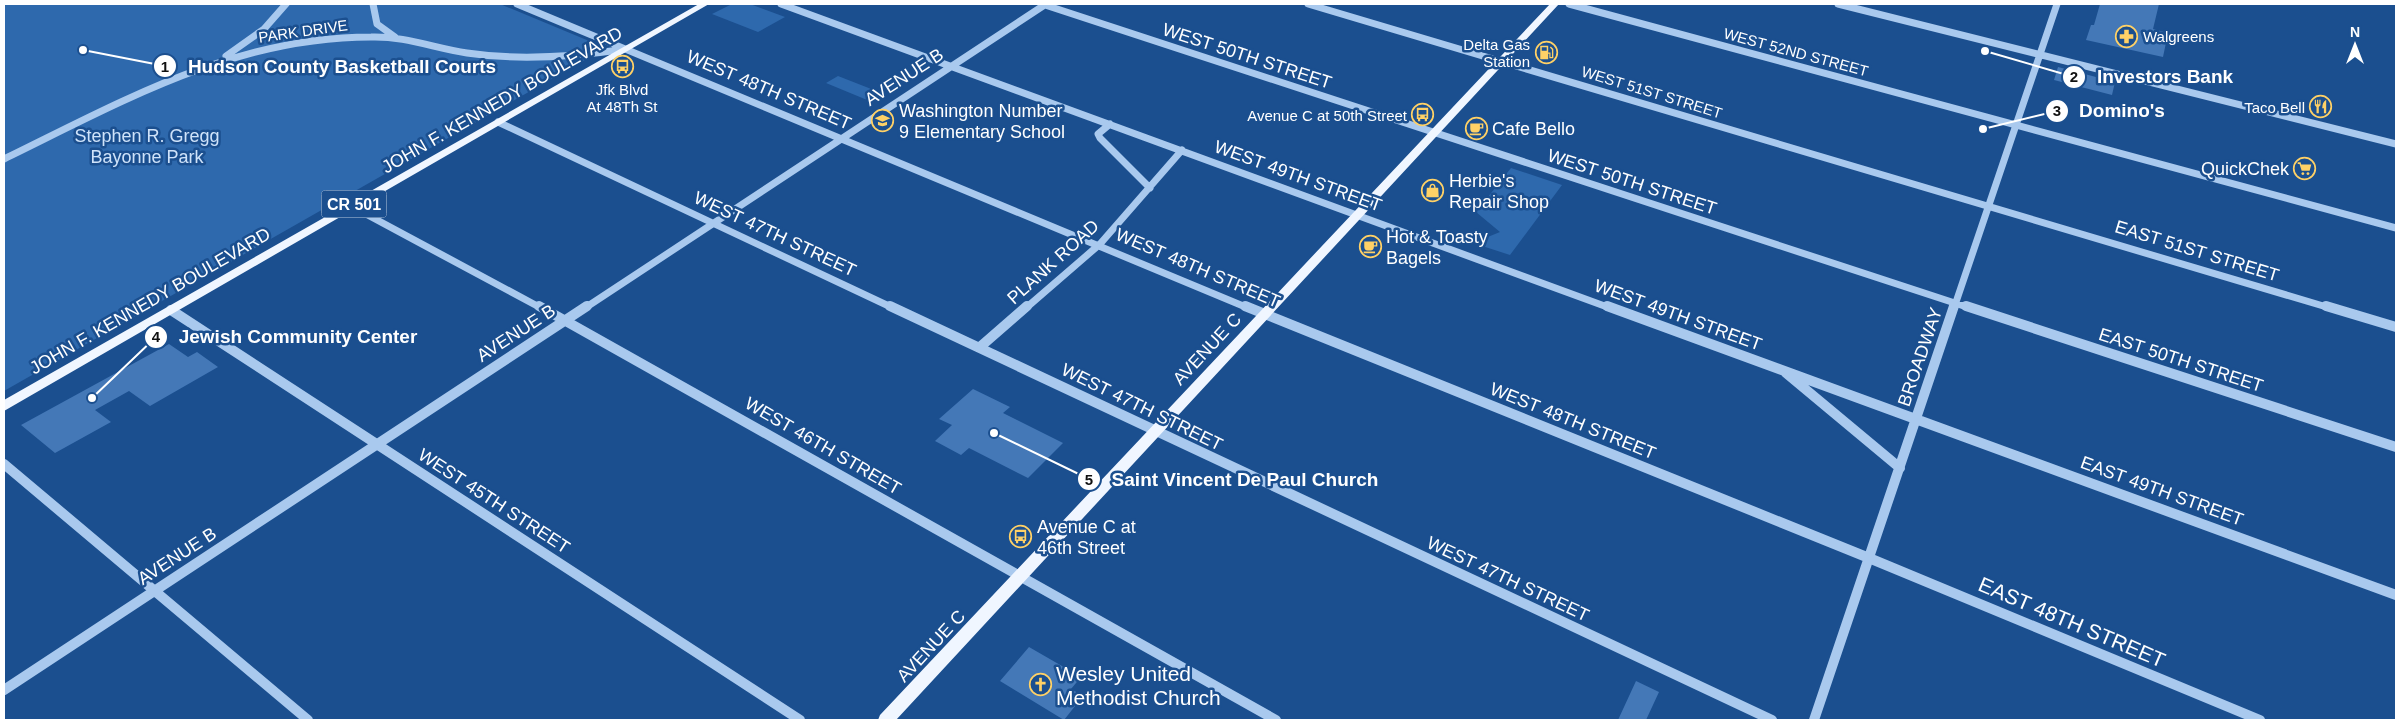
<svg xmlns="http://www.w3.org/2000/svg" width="2400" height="724" font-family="Arial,sans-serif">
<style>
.green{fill:#2e69ad}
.building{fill:#4478b7}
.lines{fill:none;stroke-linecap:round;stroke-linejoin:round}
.minor-far1{stroke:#a9c9ee;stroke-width:7}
.minor{stroke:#a9c9ee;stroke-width:10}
.major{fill:#f0f6ff;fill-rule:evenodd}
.labels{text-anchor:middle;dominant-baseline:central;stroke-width:5;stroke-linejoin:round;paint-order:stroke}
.far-street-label{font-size:15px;fill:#fff;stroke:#1b4f8f}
.far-poi-label{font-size:15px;fill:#fff;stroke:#1b4f8f;text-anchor:end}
.shield{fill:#1b4f8f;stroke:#bbcadd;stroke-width:1}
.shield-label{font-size:16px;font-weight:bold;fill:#fff}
.street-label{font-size:18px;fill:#fff;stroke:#1b4f8f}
.poi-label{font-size:18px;fill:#fff;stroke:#1b4f8f;text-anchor:start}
.park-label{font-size:18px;fill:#cfe3fa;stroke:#1b4f8f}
.near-street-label{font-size:21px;fill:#fff;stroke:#1b4f8f}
.near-poi-label{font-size:21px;fill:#fff;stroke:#1b4f8f;text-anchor:start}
.leader{fill:none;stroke:#fff;stroke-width:2}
.callout-dot{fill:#fff;stroke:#1b4f8f;stroke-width:2}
.mark-label{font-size:15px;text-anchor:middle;font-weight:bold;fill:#111}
.callout-label{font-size:19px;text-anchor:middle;font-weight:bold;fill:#fff;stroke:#1b4f8f;stroke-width:5;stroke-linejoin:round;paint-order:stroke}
</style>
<rect width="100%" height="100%" fill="#1b4f8f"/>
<!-- green -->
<path class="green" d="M4 4H500L606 48 4 391Z
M732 4H750L785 17 758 32 712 14Z
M838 76 884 94 872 102 826 83Z
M1511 168 1562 185 1510 255 1473 243 1500 232 1476 212Z"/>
<!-- building -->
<path class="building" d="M2100 4H2159L2153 29 2168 33 2163 57 2086 40 2091 25H2094Z
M2058 67 2115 82 2112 95 2054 80Z
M169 344 188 357 197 352 218 367 150 406 129 391 95 410 111 422 55 453 21 425Z
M973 389 1010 407 1003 413 1063 443 1028 478 969 448 961 455 935 441 952 425 939 419Z
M1029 647 1081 677 1071 689 1083 696 1064 720 1000 681Z
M1636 681 1659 692 1646 720H1618Z"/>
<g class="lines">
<!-- minor-far1 -->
<path class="minor-far1" d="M373 4 377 24 395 37
M517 4 1248 308
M781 4 1610 308
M1042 4 1970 308
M1308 4 2330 308
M1569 4 2396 228
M1838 4 2396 144
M226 56 264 29 286 4
M498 122 893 308
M1110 124 1098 134 1100 138 1150 188
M4 159C123 101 234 37 371 37 405 36 434 48 467 53 520 61 573 57 626 49
M351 206 541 308
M585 308 1046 4
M1026 308 1100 244 1182 150
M1954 308 2057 4"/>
<!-- minor -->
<path class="minor" d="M539 306 1276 720
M890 306 1772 720
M1245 306 1869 558 2260 720
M1607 306 2396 595
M1966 306 2396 447
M2326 306 2396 327
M171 310 800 720
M980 347 1027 306
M1786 373 1900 468
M4 464 308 720
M4 690 587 306
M1814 720 1954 306"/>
<!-- major -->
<path class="major" d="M699 4H709L4 411V400Z
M1550 4H1559L896 720H878L880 715Z"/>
</g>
<!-- icons -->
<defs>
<symbol id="pharmacy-ring" viewBox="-11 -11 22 22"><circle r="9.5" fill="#1b4f8f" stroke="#ffd166" stroke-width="1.5"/><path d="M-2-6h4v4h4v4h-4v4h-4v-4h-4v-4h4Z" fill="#ffd166"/></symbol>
<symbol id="fuel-ring" viewBox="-11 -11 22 22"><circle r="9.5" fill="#1b4f8f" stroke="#ffd166" stroke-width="1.5"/><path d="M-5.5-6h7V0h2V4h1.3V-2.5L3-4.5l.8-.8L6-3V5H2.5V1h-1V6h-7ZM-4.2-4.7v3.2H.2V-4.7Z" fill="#ffd166"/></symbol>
<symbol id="bus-ring" viewBox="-11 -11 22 22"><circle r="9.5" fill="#1b4f8f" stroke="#ffd166" stroke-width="1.5"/><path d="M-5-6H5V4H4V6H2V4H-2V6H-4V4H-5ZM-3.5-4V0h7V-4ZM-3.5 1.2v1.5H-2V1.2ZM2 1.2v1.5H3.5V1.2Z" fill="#ffd166"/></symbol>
<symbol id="restaurant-ring" viewBox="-11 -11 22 22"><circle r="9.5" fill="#1b4f8f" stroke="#ffd166" stroke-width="1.5"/><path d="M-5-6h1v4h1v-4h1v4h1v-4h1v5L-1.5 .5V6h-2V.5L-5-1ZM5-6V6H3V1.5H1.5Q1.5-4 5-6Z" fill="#ffd166"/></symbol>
<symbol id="school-ring" viewBox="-11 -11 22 22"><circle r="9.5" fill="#1b4f8f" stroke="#ffd166" stroke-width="1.5"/><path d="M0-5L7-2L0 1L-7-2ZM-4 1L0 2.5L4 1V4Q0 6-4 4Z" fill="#ffd166"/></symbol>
<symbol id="cafe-ring" viewBox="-11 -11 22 22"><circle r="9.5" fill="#1b4f8f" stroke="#ffd166" stroke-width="1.5"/><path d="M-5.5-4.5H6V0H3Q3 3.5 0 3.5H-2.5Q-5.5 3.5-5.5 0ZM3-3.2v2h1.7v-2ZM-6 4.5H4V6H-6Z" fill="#ffd166"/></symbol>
<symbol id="supermarket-ring" viewBox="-11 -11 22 22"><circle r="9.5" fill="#1b4f8f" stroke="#ffd166" stroke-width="1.5"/><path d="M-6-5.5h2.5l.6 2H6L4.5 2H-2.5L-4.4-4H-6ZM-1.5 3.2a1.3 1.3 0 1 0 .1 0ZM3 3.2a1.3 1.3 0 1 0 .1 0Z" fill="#ffd166"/></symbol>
<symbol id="shop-ring" viewBox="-11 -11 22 22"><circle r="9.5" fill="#1b4f8f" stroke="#ffd166" stroke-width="1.5"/><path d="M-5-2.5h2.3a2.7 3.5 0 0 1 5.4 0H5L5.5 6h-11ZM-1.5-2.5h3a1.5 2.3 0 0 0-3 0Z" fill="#ffd166"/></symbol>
<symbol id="church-ring" viewBox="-11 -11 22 22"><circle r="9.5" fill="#1b4f8f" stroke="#ffd166" stroke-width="1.5"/><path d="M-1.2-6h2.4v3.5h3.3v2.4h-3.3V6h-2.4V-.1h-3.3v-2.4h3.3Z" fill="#ffd166"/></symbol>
</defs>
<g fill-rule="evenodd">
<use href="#pharmacy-ring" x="2114" y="24" width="25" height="25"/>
<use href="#fuel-ring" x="1534" y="40" width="25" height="25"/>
<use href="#bus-ring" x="610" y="54" width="25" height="25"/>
<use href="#restaurant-ring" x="2308" y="94" width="25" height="25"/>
<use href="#bus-ring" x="1410" y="102" width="25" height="25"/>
<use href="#school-ring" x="870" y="108" width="25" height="25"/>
<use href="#cafe-ring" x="1464" y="116" width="25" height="25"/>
<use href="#supermarket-ring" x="2292" y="156" width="25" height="25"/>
<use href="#shop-ring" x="1420" y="178" width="25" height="25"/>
<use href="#cafe-ring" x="1358" y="234" width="25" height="25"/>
<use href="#bus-ring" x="1008" y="524" width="25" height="25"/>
<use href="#church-ring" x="1028" y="672" width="25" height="25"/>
</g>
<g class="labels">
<!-- far-street labels -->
<g class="far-street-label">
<text transform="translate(303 31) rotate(-8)">PARK DRIVE</text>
<text transform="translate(1796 52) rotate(15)">WEST 52ND STREET</text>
<text transform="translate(1652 92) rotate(17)">WEST 51ST STREET</text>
</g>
<!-- far-poi labels -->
<g class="far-poi-label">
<text x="2143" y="36" text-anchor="start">Walgreens</text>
<text x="1530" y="44">Delta Gas<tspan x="1530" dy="17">Station</tspan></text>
<text x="622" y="89" text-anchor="middle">Jfk Blvd<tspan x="622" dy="17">At 48Th St</tspan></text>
<text x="2305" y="107">Taco Bell</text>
<text x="1407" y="115">Avenue C at 50th Street</text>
</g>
<!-- shield labels -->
<rect class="shield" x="321.5" y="190.5" width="65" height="27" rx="4"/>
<g class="shield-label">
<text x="354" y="204">CR 501</text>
</g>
<!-- street labels -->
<g class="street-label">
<text transform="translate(1247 56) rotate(18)">WEST 50TH STREET</text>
<text transform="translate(904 77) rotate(-33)">AVENUE B</text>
<text transform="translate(769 90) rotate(23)">WEST 48TH STREET</text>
<text transform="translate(502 100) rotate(-30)">JOHN F. KENNEDY BOULEVARD</text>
<text transform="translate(1298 176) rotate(20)">WEST 49TH STREET</text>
<text transform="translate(1632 182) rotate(18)">WEST 50TH STREET</text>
<text transform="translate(775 234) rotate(25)">WEST 47TH STREET</text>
<text transform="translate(2197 251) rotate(17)">EAST 51ST STREET</text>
<text transform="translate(1053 262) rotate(-42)">PLANK ROAD</text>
<text transform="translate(1198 268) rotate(23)">WEST 48TH STREET</text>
<text transform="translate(150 301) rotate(-30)">JOHN F. KENNEDY BOULEVARD</text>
<text transform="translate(1678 315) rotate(20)">WEST 49TH STREET</text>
<text transform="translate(516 333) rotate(-33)">AVENUE B</text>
<text transform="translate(1207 349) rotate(-47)">AVENUE C</text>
<text transform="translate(1920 357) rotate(-71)">BROADWAY</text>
<text transform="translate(2181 360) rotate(18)">EAST 50TH STREET</text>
<text transform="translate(1142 407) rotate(26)">WEST 47TH STREET</text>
<text transform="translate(1573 421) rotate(22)">WEST 48TH STREET</text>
<text transform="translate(823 446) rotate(30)">WEST 46TH STREET</text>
<text transform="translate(2162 491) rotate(20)">EAST 49TH STREET</text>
<text transform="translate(494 501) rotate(33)">WEST 45TH STREET</text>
<text transform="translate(177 556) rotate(-33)">AVENUE B</text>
<text transform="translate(1508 579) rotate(25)">WEST 47TH STREET</text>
<text transform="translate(931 646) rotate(-47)">AVENUE C</text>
</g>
<!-- poi labels -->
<g class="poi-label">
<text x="899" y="111">Washington Number<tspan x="899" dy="21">9 Elementary School</tspan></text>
<text x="1492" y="129">Cafe Bello</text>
<text x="2289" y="169" text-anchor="end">QuickChek</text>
<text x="1449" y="181">Herbie's<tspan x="1449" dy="21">Repair Shop</tspan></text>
<text x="1386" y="237">Hot &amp; Toasty<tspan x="1386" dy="21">Bagels</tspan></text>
<text x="1037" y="527">Avenue C at<tspan x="1037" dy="21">46th Street</tspan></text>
</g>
<!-- park labels -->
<g class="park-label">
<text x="147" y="136">Stephen R. Gregg<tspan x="147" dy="21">Bayonne Park</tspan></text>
</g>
<!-- near-street labels -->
<g class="near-street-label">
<text transform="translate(2072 622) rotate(23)">EAST 48TH STREET</text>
</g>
<!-- near-poi labels -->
<g class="near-poi-label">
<text x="1056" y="673">Wesley United<tspan x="1056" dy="24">Methodist Church</tspan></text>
</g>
</g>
<!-- callouts -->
<path class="leader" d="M83 50L165 66M1985 51L2074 77M1983 129L2057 111M92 398L156 337M994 433L1089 479"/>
<g class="callout-dot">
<circle cx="83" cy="50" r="5"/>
<circle cx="1985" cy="51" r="5"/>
<circle cx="1983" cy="129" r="5"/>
<circle cx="92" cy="398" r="5"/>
<circle cx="994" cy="433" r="5"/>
<circle cx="165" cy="66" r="12"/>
<circle cx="2074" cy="77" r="12"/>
<circle cx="2057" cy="111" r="12"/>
<circle cx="156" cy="337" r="12"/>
<circle cx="1089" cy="479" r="12"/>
</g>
<g class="mark-label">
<text x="165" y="72">1</text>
<text x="2074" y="82">2</text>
<text x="2057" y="116">3</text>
<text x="156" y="342">4</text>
<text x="1089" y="485">5</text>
</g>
<g class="callout-label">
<text x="342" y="73">Hudson County Basketball Courts</text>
<text x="2165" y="83">Investors Bank</text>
<text x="2122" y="117">Domino's</text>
<text x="298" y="343">Jewish Community Center</text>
<text x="1245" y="486">Saint Vincent De Paul Church</text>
</g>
<!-- border -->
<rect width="2400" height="724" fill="none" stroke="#ffffff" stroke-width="10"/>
<!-- north arrow -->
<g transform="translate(2355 45)" stroke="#1b4f8f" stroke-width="4" paint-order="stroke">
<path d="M0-4L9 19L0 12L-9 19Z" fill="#ffffff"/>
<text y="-8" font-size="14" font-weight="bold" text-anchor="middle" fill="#ffffff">N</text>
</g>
</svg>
